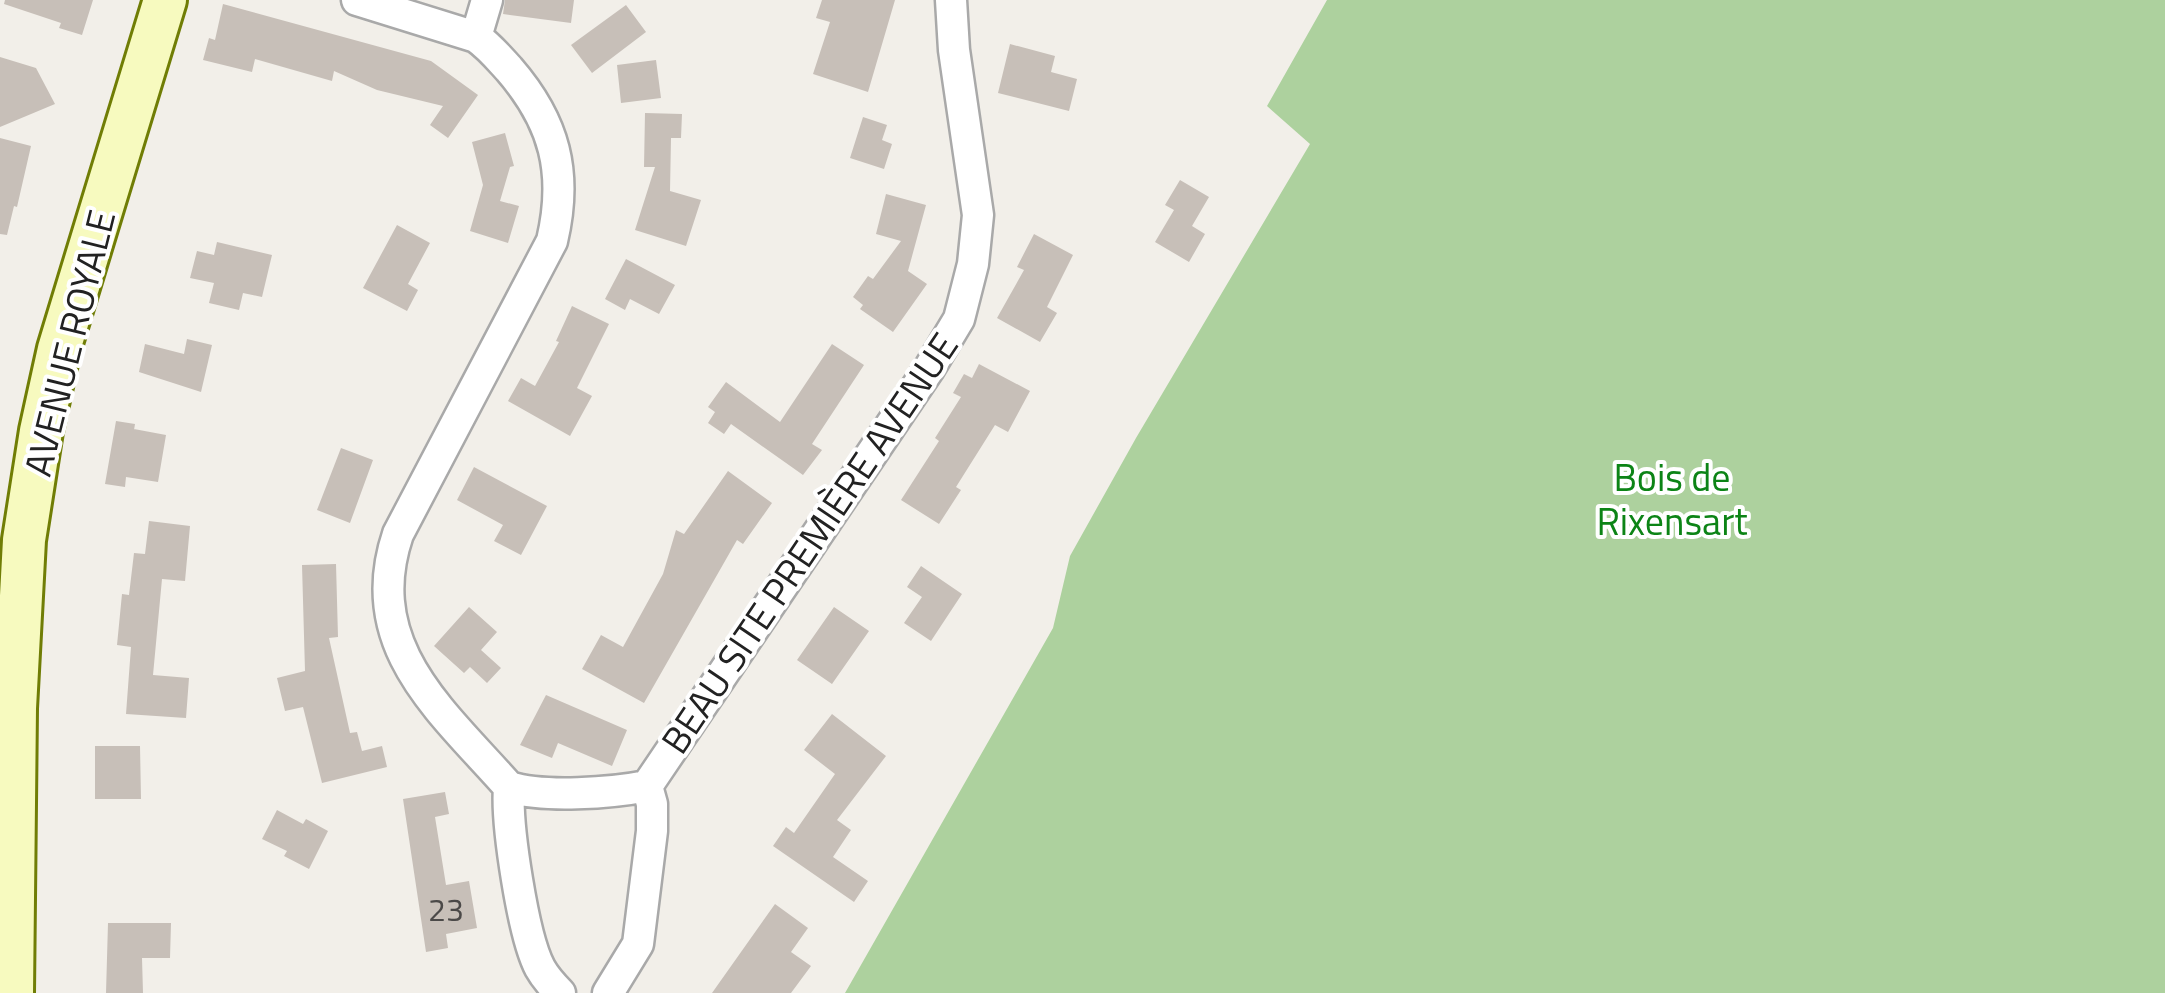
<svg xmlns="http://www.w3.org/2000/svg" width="2165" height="993" font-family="'Titillium Web',sans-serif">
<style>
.forest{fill:#add19e}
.building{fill:#c7bfb8}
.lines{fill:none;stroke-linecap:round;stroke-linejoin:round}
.street-casing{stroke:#a9a9a9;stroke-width:35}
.secondary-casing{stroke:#707d05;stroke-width:48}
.street{stroke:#fff;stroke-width:30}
.secondary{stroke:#f7fabf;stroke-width:42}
.labels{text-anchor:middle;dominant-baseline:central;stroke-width:8;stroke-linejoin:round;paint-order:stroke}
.number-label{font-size:32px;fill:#4b4948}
.street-label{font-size:38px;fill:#222;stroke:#fff}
.park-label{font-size:38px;fill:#0c8416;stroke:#fff}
</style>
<rect width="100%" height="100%" fill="#f2efe9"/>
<!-- forest -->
<path class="forest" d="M1327 0H2165V993H845L1053 628 1070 556 1136 438 1310 144 1267 106Z"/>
<!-- building -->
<path class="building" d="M5 0H93L82 35 59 28 61 23 4 4Z
M505 0H574L571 23 503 14Z
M822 0H895L868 92 813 74 830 22 816 18Z
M223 4 431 61 478 95 448 138 430 125 443 106 377 90 334 71 332 81 255 59 252 72 203 60 209 38 215 40Z
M626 5 646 32 592 73 571 45Z
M1010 44 1055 56 1051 72 1077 79 1069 111 998 93Z
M0 57 36 68 55 104 0 127Z
M656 60 661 98 621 103 617 65Z
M645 113 682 114 681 138H671L670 191 701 200 686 246 635 230 655 167H644Z
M863 117 887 125 882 140 892 144 884 169 850 158Z
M505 133 514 166 510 167 500 201 519 206 508 243 470 231 483 185 472 142Z
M0 138 31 146 17 207 14 206 7 235 0 234Z
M1180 180 1209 197 1192 226 1205 234 1189 262 1155 242 1174 210 1165 205Z
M886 194 926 205 908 271 927 284 893 332 860 309 863 305 853 297 868 276 873 279 901 241 876 234Z
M397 225 430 243 408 284 418 290 407 311 363 288Z
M1034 234 1073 255 1047 307 1057 313 1040 342 997 318 1024 270 1017 267Z
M217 242 272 255 262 297 243 293 239 310 209 303 214 283 190 278 197 251 214 255Z
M626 259 675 285 659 314 630 299 625 310 605 299Z
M572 306 609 324 577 388 592 396 570 436 508 401 521 378 535 386 559 342 556 341Z
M187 339 212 345 201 392 139 372 145 344 184 354Z
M832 344 864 365 812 444 822 450 803 475 731 424 724 434 708 423 715 412 708 407 726 382 780 422Z
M979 364 1030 391 1008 432 995 425 956 487 961 490 939 524 901 500 939 441 935 438 961 397 953 393 964 374 972 378Z
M116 421 135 424 130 454 134 429 166 435 158 482 126 477 125 487 105 484Z
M341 448 373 460 350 523 317 510Z
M474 467 547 506 521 555 494 541 503 525 457 500Z
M728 471 772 503 743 544 737 540 644 703 582 669 601 635 623 647 663 574 676 530 684 534Z
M149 521 190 526 185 581 162 579 153 675 189 678 186 718 126 714 131 647 117 645 122 594 129 595 134 553 145 554Z
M336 564 338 637 329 638 350 733 357 732 362 751 382 746 387 767 322 783 303 707 285 711 277 678 305 671 302 565Z
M921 566 962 594 931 641 904 623 922 597 907 587Z
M469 607 497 632 481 650 501 668 487 683 470 667 464 673 434 646Z
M834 607 869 631 832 684 797 660Z
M546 695 627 730 612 766 558 743 552 758 520 745Z
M832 714 886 756 837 820 851 830 833 857 868 881 854 902 773 846 786 827 794 833 835 774 804 750Z
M95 746H140L141 799H95Z
M445 792 449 814 435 817 446 885 469 881 477 928 446 934 448 948 426 952 403 799Z
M277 810 303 824 306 819 328 831 309 869 284 856 287 851 262 839Z
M775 904 808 928 791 952 811 966 791 993H712Z
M108 923H171L170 958H142L143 993H106Z"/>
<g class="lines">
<defs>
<path id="street" d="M357 0 476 37C489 46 498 57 509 69 555 122 568 173 552 241L398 534C360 646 442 711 509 787
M476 37 487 0
M647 786 929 369 959 319 973 264 978 215 954 50 951 0
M509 787C506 824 523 936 540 968 545 977 553 986 560 993
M509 787C543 798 612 793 647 786
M608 993 638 944 652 831V804L647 786"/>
<path id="secondary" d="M12 993 15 708 24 540 41 431 59 349 165 0"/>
</defs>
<!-- street casing -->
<use href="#street" class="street-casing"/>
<!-- secondary casing -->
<use href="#secondary" class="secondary-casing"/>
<!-- street -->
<use href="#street" class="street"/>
<!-- secondary -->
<use href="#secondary" class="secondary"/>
</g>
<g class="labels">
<!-- number labels -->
<g class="number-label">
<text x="446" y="909">23</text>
</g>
<!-- street labels -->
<g class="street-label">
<text transform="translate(69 343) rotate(-76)">AVENUE ROYALE</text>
<text transform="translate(809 543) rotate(-56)">BEAU SITE PREMIÈRE AVENUE</text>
</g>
<!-- park labels -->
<g class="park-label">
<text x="1672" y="477">Bois de<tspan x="1672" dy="44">Rixensart</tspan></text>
</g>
</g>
</svg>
